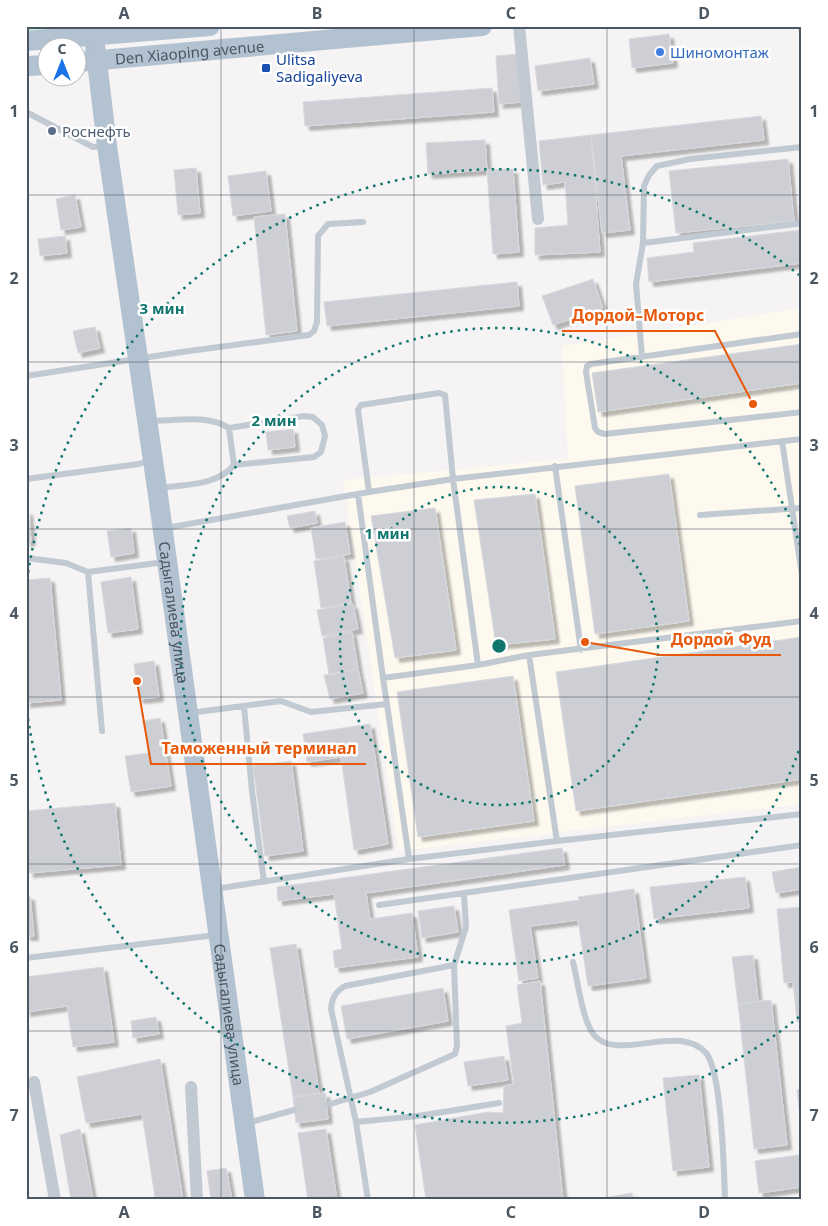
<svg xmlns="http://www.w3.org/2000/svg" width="828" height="1226" font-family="'Noto Sans',sans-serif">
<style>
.commercial{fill:#fdf9ef}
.green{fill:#c3f1d5}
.building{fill:#cdcfd5;stroke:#d7d9de;filter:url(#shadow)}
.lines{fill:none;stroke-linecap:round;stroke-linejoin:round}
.lane{stroke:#c1cad2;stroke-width:6}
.street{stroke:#c1cad2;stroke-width:12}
.primary{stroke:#b3c2d1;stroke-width:20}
.grid{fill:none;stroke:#4a5661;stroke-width:1;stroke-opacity:0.55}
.ring{fill:none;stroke:#0f766e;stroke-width:2.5;stroke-dasharray:2.5 5}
.shop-dot{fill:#3f7fe0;stroke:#fff;stroke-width:2}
.transit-dot{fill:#1a4fb4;stroke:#fff;stroke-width:2}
.service-dot{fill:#5c6f8a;stroke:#fff;stroke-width:2}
.labels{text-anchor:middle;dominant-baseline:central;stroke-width:5;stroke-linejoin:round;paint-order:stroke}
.shop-label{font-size:15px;fill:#366cbe;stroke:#fff;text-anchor:start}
.street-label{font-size:15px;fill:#4a5661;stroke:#fff}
.transit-label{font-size:15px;fill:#164399;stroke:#fff;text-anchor:start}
.service-label{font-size:15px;fill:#4e5e75;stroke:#fff;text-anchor:start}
.centre{fill:#0f766e;stroke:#fff;stroke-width:2.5}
.ring-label{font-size:15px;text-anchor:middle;font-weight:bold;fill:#0f766e;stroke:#fff;stroke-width:5;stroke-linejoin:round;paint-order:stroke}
.leader{fill:none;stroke:#e8590c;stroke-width:2}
.callout-dot{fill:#e8590c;stroke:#fff;stroke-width:2}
.callout-label{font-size:16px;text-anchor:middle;font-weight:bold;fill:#e8590c;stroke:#fff;stroke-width:5;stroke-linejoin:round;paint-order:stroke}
.neatline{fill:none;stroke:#4a5661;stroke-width:2}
.grid-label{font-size:16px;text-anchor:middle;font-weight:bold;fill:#4a5661}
</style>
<defs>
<filter id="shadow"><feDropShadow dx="4.5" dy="4.5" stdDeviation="1" flood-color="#0004"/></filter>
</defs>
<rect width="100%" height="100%" fill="#f5f3f3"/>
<!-- commercial -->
<path class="commercial" d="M802 308V804L399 851 343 480 568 459 562 346Z"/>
<!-- green -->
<path class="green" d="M26 26H79L80 29 26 34Z"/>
<!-- building -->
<path class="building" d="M669 34 673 63 632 68 629 39Z
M519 54 522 102 499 104 496 56Z
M590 58 594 84 538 91 535 66Z
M492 88 494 112 305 126 303 102Z
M761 116 764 140 621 156 630 230 602 233 591 135Z
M591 135 600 252 535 255V228L568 225 565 182 543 185 539 141Z
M485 140 487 170 428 174 426 143Z
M788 159 794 221 676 233 669 171Z
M196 168 200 213 178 215 174 170Z
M513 169 519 252 493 254 487 170Z
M266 171 271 211 233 216 228 176Z
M75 195 81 227 61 230 56 199Z
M285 214 297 331 266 335 254 217Z
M800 230 802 263 649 282 647 258 694 252 693 243Z
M65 236 67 253 40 256 38 239Z
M593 279 603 308 553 325 542 296Z
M517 282 519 306 327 326 324 302Z
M95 327 100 348 78 353 73 331Z
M802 344V383L598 412 592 373Z
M293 429 295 447 268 450 266 432Z
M669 474 689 621 595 634 575 486Z
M535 494 555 639 496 645 474 500Z
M435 508 456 650 395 658 371 516Z
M26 511H28L31 541 26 542Z
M315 511 317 523 290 528 287 516Z
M345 522 350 554 316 559 311 528Z
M131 528 134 553 111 557 107 531Z
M344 557 351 603 321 608 314 561Z
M131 577 138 629 108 633 101 582Z
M50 578 61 700 26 703V580Z
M353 604 358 629 322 636 317 610Z
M352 632 358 669 329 675 323 638Z
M802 637V779L576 811 556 672Z
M154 661 159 697 139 699 134 664Z
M358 669 363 693 330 699 324 675Z
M513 676 534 821 418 837 397 692Z
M160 718 171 786 131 792 125 756 149 753 144 721Z
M370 724 388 844 354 850 341 757 307 762 303 734Z
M291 761 303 851 265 856 253 766Z
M115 803 121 865 29 873 26 811Z
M562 848 565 865 366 893 370 919 412 913 418 957 335 968 333 951 342 949 334 894 278 901 277 887Z
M802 867V889L776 893 772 872Z
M745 877 749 908 654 919 650 887Z
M634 889 646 978 588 986 578 920 530 926 538 978 519 981 509 910 579 900 578 897Z
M26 896H30L34 936H26Z
M454 906 458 932 422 938 418 911Z
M802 907V1022H797L793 982 784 983 777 909Z
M296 944 319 1093 293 1097 270 948Z
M753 955 758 1001 738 1004 732 957Z
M103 967 114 1042 73 1047 67 1006 26 1012V977Z
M540 981 563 1200H426L415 1125 488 1112 503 1113 504 1086 514 1084 506 1026 522 1023 517 985Z
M443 988 448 1021 347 1039 341 1006Z
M771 1000 787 1145 754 1149 738 1004Z
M156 1017 159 1034 133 1038 131 1021Z
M504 1056 508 1080 468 1086 464 1062Z
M160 1059 183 1200H138L155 1197 142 1114 86 1123 77 1077Z
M699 1075 709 1167 673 1171 663 1078Z
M802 1089V1124H801L797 1090Z
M325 1093 328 1119 296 1123 293 1097Z
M80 1129 93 1200H71L60 1135Z
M326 1129 337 1200H308L298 1133Z
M799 1155 802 1187 759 1193 755 1161Z
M226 1168 232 1200H211L207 1171Z
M632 1193 633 1200H592Z"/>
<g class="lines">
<!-- lane -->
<path class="lane" d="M801 26 802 33
M26 112 93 147 104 146
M643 243 802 223
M802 334 591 364 587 366 586 372 595 428 598 432 605 434 802 412
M642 357 636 284 643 243 644 186 649 175 657 166 690 159 802 147
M26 376 182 352 309 335 314 331 317 322 318 236 328 224 363 222
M150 421C174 421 207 414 229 428L234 465C217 486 185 484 161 488
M229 428 304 416 313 417 322 425 325 436 321 452 314 457 234 465
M782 441 802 575
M555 466 581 650
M26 479 139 464 151 460
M369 492 358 410 361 405 439 393 445 395 453 479 478 665
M358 494 383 678 478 665 529 655 802 621
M700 515 802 508
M166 528 369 492 453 479 802 439
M26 558 66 563 88 572 165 562
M88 572 102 731
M529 655 557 841
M387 704 409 859
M244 706 252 791 264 882
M190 713 281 701 311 712 387 704 383 678
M215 889 409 859 557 841 802 814
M379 905 802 845
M26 958 216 935
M573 962C578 981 582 1020 594 1035 617 1063 680 1022 706 1053 722 1072 724 1171 725 1200
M327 1105 370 1092 455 1054 457 1046 454 965 466 927 464 894
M356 1122 418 1116 499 1103
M247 1123 294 1110
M368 1200 356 1122 331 1009C332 998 335 992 345 986L454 965"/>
<!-- street -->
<path class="street" d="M519 26 538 219
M34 1082 55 1200
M191 1087 197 1200"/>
<!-- primary -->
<g class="primary">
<path id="s1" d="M94 36 107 146 157 488 255 1200"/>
<path d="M26 41 210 26"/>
<path id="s2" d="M78 62 482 26"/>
<path d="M26 66 48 65"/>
</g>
</g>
<!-- grid -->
<path class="grid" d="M221 26V1200M414 26V1200M607 26V1200M26 195H802M26 362H802M26 529H802M26 697H802M26 864H802M26 1031H802"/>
<!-- distance rings -->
<g class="ring">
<circle cx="499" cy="646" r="159"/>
<path d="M801 744A318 318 0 1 1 801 548"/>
<path d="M799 1017A477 477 0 0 1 27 712M27 580A477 477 0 0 1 799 275"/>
</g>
<!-- markers -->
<circle class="shop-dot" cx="660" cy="52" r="5"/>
<rect class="transit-dot" x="261" y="63" width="10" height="10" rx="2.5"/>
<circle class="service-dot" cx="52" cy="131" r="5"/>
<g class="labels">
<!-- shop labels -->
<g class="shop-label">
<text x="670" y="52">Шиномонтаж</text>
</g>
<!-- street labels -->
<g class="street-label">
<text stroke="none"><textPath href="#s2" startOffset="112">Den Xiaoping avenue</textPath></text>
<text stroke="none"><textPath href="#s1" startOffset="582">Садыгалиева улица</textPath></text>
<text stroke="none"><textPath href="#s1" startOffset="988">Садыгалиева улица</textPath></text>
</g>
<!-- transit labels -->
<g class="transit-label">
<text x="276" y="59">Ulitsa<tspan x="276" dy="17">Sadigaliyeva</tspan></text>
</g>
<!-- service labels -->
<g class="service-label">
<text x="62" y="131">Роснефть</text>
</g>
</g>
<circle cx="499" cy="646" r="8" class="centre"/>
<g class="ring-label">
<text x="162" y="314">3 мин</text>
<text x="274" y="426">2 мин</text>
<text x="387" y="539">1 мин</text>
</g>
<!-- callouts -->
<path class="leader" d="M753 404L715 331H562M585 642L660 655H781M137 681L151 764H366"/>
<g class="callout-dot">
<circle cx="753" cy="404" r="5"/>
<circle cx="585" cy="642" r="5"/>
<circle cx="137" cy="681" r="5"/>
</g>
<g class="callout-label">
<text x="638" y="321">Дордой–Моторс</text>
<text x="721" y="645">Дордой Фуд</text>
<text x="259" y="754">Таможенный терминал</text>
</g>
<!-- border -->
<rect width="828" height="1226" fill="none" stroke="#ffffff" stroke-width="55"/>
<!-- north arrow -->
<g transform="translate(62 62)"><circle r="24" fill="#ffffff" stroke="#b7bbc0"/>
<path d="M0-4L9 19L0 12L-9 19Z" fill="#1a73e8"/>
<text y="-8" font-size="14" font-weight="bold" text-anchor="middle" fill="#4a5661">С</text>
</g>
<rect x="28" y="28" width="772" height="1170" class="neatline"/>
<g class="grid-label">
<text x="124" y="19">A</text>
<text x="317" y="19">B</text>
<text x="511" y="19">C</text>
<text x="704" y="19">D</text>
<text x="14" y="117">1</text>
<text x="814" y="117">1</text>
<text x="14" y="284">2</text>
<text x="814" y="284">2</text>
<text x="14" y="451">3</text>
<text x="814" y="451">3</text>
<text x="14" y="619">4</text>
<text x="814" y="619">4</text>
<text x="14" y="786">5</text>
<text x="814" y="786">5</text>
<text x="14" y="953">6</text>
<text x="814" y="953">6</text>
<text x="14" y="1121">7</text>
<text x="814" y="1121">7</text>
<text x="124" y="1218">A</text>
<text x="317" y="1218">B</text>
<text x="511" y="1218">C</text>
<text x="704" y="1218">D</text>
</g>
</svg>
